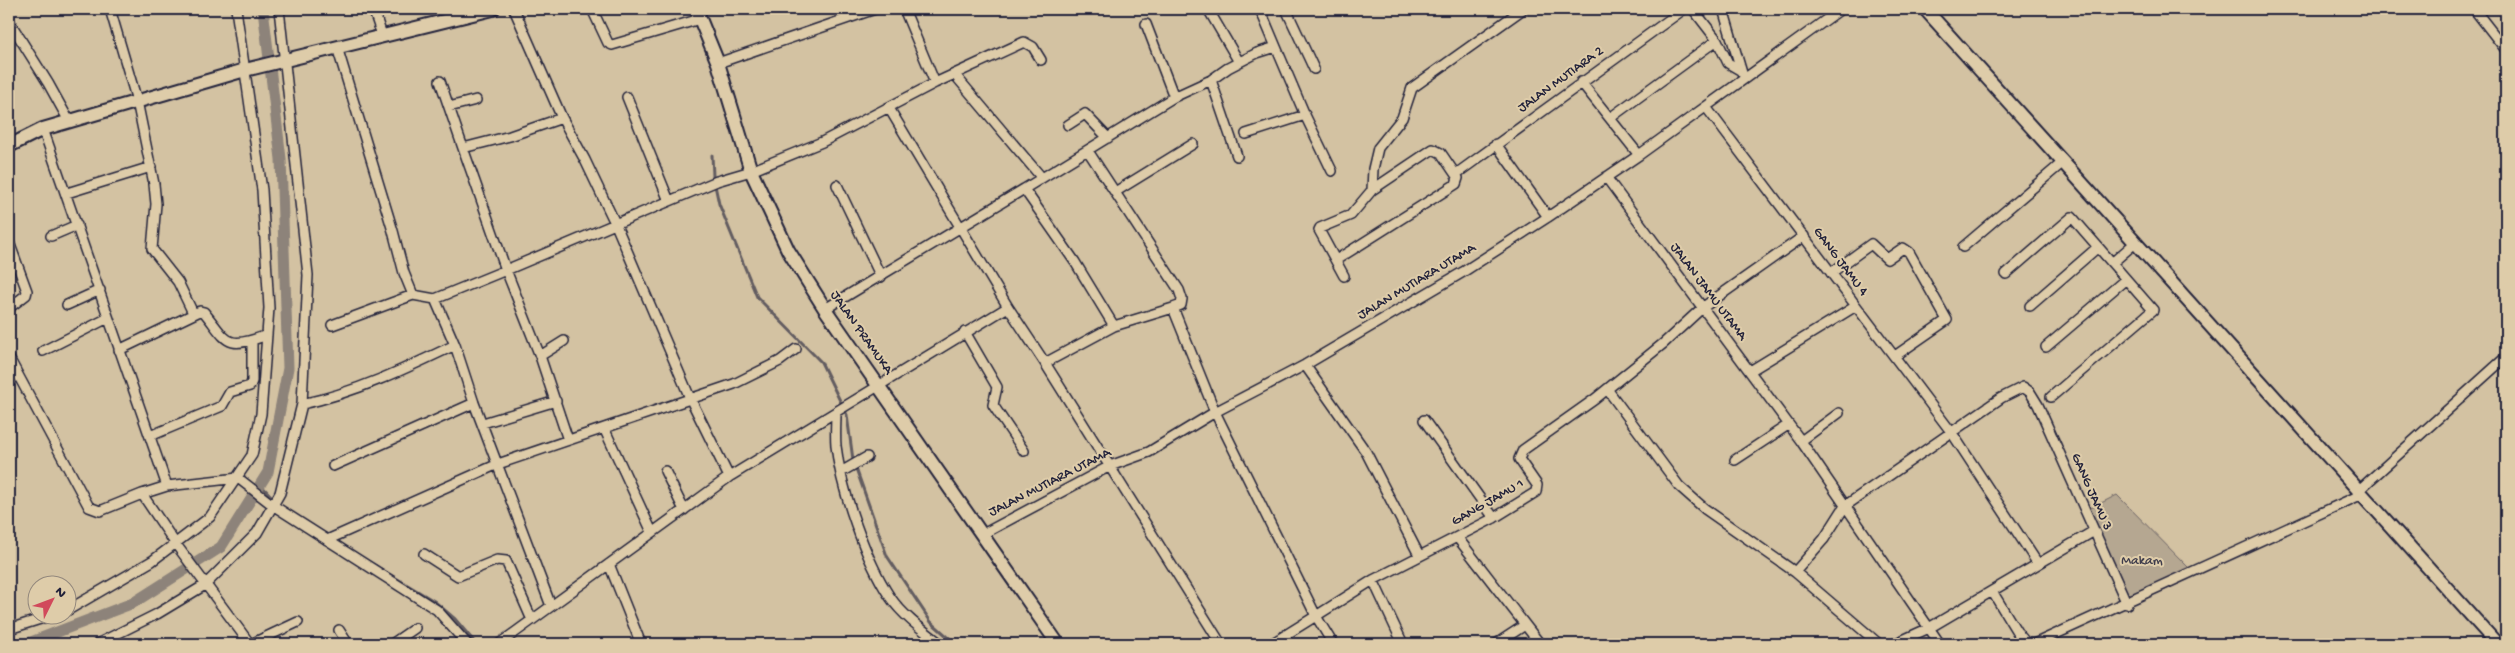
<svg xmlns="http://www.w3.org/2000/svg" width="2515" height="653" font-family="'Gochi Hand',sans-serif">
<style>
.green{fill:#b5a791;stroke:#6c6466}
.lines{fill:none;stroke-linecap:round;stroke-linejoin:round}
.stream{stroke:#625c61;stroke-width:3}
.canal{stroke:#8d837a;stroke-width:11}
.street-casing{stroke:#22223b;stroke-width:12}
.secondary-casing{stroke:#22223b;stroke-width:16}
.street{stroke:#decca9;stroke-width:9}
.secondary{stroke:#decca9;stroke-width:12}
.labels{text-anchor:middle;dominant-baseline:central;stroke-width:4;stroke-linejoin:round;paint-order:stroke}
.street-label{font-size:14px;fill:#22223b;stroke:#decca9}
.park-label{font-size:14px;fill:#3f3d4c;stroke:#decca9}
</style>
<rect width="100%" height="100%" fill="#d3c2a2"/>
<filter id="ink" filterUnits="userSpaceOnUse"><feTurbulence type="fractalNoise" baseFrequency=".02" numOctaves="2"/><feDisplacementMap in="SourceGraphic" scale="10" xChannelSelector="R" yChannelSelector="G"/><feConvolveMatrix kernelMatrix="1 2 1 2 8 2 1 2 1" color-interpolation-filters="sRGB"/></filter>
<g filter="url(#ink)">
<!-- green -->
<path class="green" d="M2117 495 2191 570 2129 599 2089 509Z"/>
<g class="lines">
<!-- stream -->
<path class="stream" d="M659 9V10
M712 155 713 176 719 204 757 297 821 362 847 415 853 460 887 556 931 622 956 644
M260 484 272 497
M371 563 434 601 455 619 476 644"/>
<!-- canal -->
<path class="canal" d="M26 644 133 603 221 547 268 472 288 368 281 159 263 9"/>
<defs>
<path id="street" d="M110 9 137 101 154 184 156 204 152 249 178 282 193 313
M373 9 382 35
M514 9 562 118 585 160 616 225 690 398 729 477
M592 9 608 43 612 45 700 19
M904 9 935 83
M1208 9 1239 62
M1260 9 1276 47
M1286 9 1314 69
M1693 9 1717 40 1728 63 1740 70
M1723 9 1742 73
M2474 9 2506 50
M9 21 48 83 69 121
M1146 24 1174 97
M337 47 393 231 404 273 413 295 435 299 506 270 463 148 510 136 562 118
M718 63 875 9
M955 75 1042 178
M1211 80 1237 156
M440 81 463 148
M1581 82 1639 155
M627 97 669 201
M449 107 476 100
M1706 107 1952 433 2038 564
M889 108 1008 307 1045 363 1221 644
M1610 118 1717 40
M1068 125 1085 114 1108 138
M43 129 167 486 142 494 175 543 250 644
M1246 134 1305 115
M1496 144 1548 217
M1088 151 1179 290 1182 299 1181 305 1173 308 1114 326
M1456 174 1684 9
M1606 177 1801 441 1940 644
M837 185 881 277
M1024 189 1174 97 1211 80 1228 68 1257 53 1276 47 1305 115 1332 171
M1115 192 1193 144
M67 193 151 167
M51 236 77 225
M9 242 27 291 26 295 9 308
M1963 247 2062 163
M1336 260 1456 184 1458 178 1441 153 1433 149 1372 190
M2112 263 2135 243
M1831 273 1871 244 1887 259 1903 248 1909 252 1947 320 1895 356
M2006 274 2072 217 2153 310 2051 397
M1344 276 1319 230 1320 228 1351 215 1372 190 1373 169 1378 148 1402 118 1412 88 1523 9
M435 299 455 345 474 403 551 606
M67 305 100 290
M2030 306 2098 247
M1173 308 1215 412 1316 616 1271 644
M825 309 1024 189 1075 262 1114 326 1045 363
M332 325 413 295
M965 332 997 387 993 405 1024 451
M2046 347 2126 279
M119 350 200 311 204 312C228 341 225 351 267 335
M43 351 108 318
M540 356 564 341
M9 358 89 507 100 511 142 494
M1305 365 1366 452 1419 555
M1750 371 1856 306
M1607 389 1679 486 1705 509 1795 572 1879 644
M302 404C355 393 407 368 455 345
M836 412C836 423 835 435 836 446 841 490 866 561 890 597 903 616 924 631 941 644
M1424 420 1494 518
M483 423 556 401
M604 428 652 532
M150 436 222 406 230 392 250 386 252 381V340
M568 440 540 356 506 270 717 181 751 171 822 142 935 83 1024 42 1033 47 1041 60
M1801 441 1839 413
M1735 460 1788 425
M333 466 474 403
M665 471 684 510
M841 472 867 457
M167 486 238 478 274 506 437 610 467 644
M981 535 1110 466 1149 452 1215 412 1305 365 1463 272 1548 217 1639 155 1841 9
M1457 537 1540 644
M327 540 498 464 734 384 780 361 796 349
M424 554 458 576 497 560 506 561 532 620
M609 564 641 644
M1795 572 1824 539 1845 506 2001 398 2023 387 2030 392 2038 405 2127 604
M1373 580 1403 644
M1992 591 2017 632 2027 644
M68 610 152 561 210 517 252 455 261 414 269 308 262 190 236 9
M9 629 50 616
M339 630 348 644
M97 644 157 614 205 585 257 533 280 493 302 404 308 275 279 9
M251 644 298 622
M392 644 415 628
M499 644 729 477 1008 307
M1333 644 1316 616 1373 580 1494 518 1536 492 1537 485 1519 459 1523 450 1595 399 1664 343 1702 308 1804 236
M1496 644 1525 625
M1894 644 1929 628 2094 531
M2034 644 2356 497 2359 490 2506 357"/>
<path id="secondary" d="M696 9 718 63 751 171 788 250 825 309 1058 644
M1925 9 2497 644
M9 146 43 129 245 70 493 9"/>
</defs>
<!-- street casing -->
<use href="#street" class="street-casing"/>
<!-- secondary casing -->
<use href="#secondary" class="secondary-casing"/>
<!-- street -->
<use href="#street" class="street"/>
<!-- secondary -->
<use href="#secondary" class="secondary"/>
</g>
</g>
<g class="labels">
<!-- street labels -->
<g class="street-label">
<text transform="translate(1561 80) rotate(-36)">JALAN MUTIARA 2</text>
<text transform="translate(1840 262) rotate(53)">GANG JAMU 4</text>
<text transform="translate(1417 282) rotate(-31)">JALAN MUTIARA UTAMA</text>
<text transform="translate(1708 292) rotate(53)">JALAN JAMU UTAMA</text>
<text transform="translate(861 333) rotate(55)">JALAN PRAMUKA</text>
<text transform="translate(1050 483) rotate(-27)">JALAN MUTIARA UTAMA</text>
<text transform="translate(2091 492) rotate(66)">GANG JAMU 3</text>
<text transform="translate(1488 503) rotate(-30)">GANG JAMU 1</text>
</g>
<!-- park labels -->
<g class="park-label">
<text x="2142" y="561">Makam</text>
</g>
</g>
<!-- margin -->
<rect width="2515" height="653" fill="none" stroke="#decca9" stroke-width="30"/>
<rect x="15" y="15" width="2485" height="623" fill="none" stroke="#22223b" stroke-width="2" filter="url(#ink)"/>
<!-- north arrow -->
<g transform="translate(52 600) rotate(48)"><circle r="24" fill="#decca9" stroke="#93887d"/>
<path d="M0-4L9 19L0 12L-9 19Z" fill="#d1495b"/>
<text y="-8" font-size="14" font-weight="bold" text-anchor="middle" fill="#22223b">N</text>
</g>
</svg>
